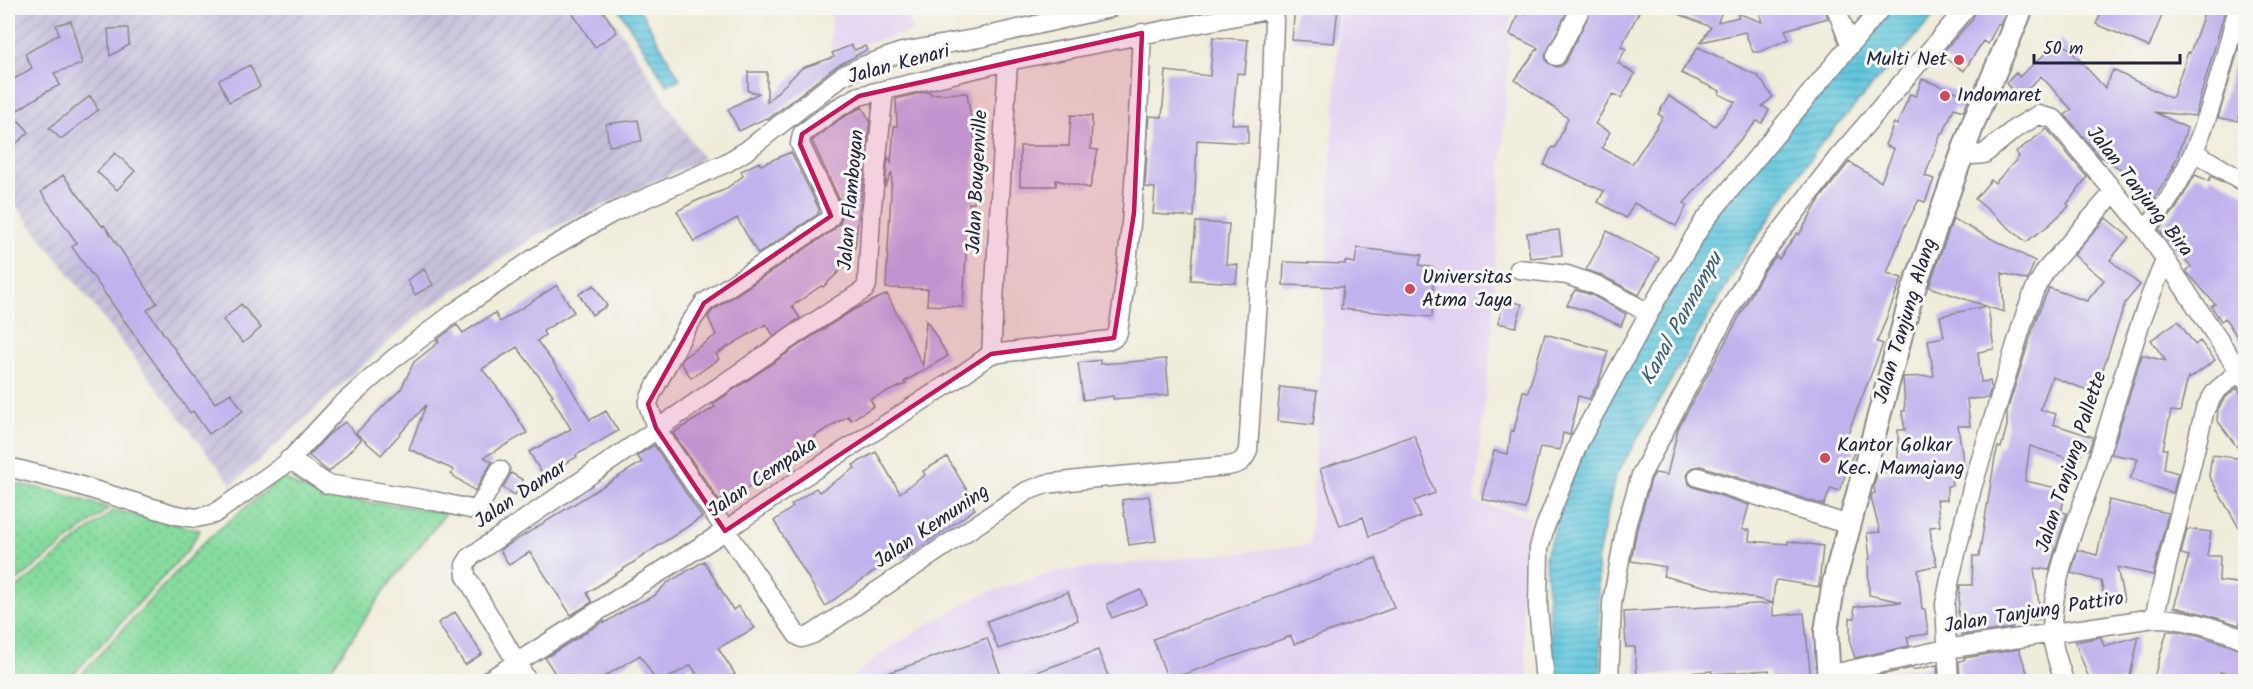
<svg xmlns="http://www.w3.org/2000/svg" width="2253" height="689" font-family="Kalam,sans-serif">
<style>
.built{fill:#e3d3f2}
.industrial{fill:url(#industrial-furrows)}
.grass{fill:url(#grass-dots);stroke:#547e6c;stroke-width:1.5}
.water{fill:url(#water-rules);stroke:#42748c;stroke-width:1.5}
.building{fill:#c1b2ed}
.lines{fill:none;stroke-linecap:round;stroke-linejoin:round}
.minor-casing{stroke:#89878a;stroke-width:21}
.tertiary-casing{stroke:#89878a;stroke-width:26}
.minor{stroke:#fff;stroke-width:18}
.tertiary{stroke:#fff;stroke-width:22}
.marked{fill:#c2185b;fill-opacity:0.2;stroke:#c2185b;stroke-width:4.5;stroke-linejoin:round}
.poi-dot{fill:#d1495b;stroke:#f6f6f2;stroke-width:2}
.labels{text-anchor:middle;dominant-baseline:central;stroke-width:6;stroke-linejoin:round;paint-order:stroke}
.poi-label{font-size:20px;fill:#22223b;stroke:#f6f6f2;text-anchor:start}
.street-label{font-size:20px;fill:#22223b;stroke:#f6f6f2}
.water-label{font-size:21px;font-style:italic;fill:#385c74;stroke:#f6f6f2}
</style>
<defs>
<pattern id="industrial-furrows" width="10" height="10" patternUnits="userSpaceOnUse" patternTransform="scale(1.5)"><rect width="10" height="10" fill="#c6c0da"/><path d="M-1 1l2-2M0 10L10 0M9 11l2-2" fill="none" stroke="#aaa5bc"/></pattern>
<pattern id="grass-dots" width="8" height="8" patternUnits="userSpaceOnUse" patternTransform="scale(1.5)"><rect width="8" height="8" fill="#86db9e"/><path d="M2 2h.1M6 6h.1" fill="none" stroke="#73bc89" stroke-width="1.8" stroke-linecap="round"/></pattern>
<pattern id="water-rules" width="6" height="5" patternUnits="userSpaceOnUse" patternTransform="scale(1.5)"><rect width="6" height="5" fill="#61c7de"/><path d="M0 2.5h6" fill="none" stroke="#50a1b5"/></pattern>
</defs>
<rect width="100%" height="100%" fill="#f6f6f2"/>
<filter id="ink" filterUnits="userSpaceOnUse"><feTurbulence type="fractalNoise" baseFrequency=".0167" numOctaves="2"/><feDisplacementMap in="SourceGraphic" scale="12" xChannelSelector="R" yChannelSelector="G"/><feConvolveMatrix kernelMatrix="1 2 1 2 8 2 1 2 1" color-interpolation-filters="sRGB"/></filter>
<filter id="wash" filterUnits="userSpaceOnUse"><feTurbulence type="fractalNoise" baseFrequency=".008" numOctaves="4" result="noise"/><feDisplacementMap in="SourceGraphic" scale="24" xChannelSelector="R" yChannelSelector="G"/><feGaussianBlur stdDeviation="1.35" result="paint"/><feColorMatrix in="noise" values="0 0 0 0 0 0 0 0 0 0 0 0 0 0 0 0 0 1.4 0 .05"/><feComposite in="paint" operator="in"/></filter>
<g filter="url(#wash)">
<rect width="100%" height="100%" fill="#f0ecda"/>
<!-- built -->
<path class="built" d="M831 8H904L912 32 831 51Z
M1340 8H1511L1491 345 1474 502 1530 517 1521 602 1528 681 847 682 875 658 935 620 984 594 1060 571 1310 545Z"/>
<!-- industrial -->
<path class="industrial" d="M8 8H606L703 159 532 238 416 317 232 485 8 195Z"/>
<!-- grass -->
<path class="grass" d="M282 477 299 487 328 499 398 505 446 513 386 588 323 681 74 682 204 542Z
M8 482 52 491 109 508 8 588Z
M114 510 200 530 187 551 67 681H8V595Z"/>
<!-- water -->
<path class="water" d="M618 8H639L680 79 667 85Z
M1886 8H1941L1816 150 1740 262 1615 477 1597 561 1602 681H1554L1545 557 1580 452 1705 226Z"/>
<g id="blocks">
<!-- building -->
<path class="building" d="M569 8H601L617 32 595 47Z
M1295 8H1338L1334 43 1292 40Z
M1528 8H1569L1545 56 1547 62 1556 67 1562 66 1566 61 1592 8H1641L1621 47 1626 49 1618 63 1635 74 1621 98 1613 94 1595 124 1610 132 1602 148 1632 164 1663 117 1658 114 1669 96 1715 126 1735 102 1719 94 1720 91 1681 73 1698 47 1758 76 1773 97 1762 106 1769 110 1762 123 1757 121 1684 203 1687 205 1676 226 1634 203 1626 218 1598 202 1604 191 1544 165 1552 147 1555 148 1568 118 1515 80 1538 48 1510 35 1519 11 1526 14Z
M1664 8H1723L1718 22 1739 17 1737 13 1762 22 1758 8H1825L1828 18 1785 30 1789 39 1759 52H1753L1745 32 1701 42 1711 27Z
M1977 8H2008L2000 25 1998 24 1988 44 1983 41 1964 71 1940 55 1972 20Z
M2104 8H2165L2149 47 2096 24Z
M2206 8H2226L2195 116 2154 112 2187 128 2176 160 2172 166H2174L2150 206 2131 188 2138 181 2102 157 2101 158 2065 115 2072 110 2041 76 2019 97 2006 83 2016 73 2019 77 2061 40 2105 88 2113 70 2170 98 2173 96 2188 52 2190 53Z
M71 21 82 64 54 73 60 85 46 92 18 110 8 92V83L32 68 25 54 59 34 56 25Z
M128 28 129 45 110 56 108 29Z
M2243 34 2246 35V81L2243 80 2239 121 2218 118Z
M1213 37 1248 40 1245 74 1237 73 1232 124 1248 125V143L1197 140 1194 217 1153 214 1155 188 1145 187 1149 116 1162 117 1166 71 1210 76Z
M852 45 854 50 865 46 867 50 835 67 768 119 766 118 739 131 728 109 759 93 748 91V72H767V102L802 68 834 57 832 53Z
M250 65 260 87 229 102 219 80Z
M1922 79 1970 97 1963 111 1954 108 1943 134 1941 133 1925 176 1934 179 1925 202 1919 200 1905 226 1887 273 1902 278 1877 342 1883 344 1846 438 1858 442 1839 491 1831 488 1824 505 1701 466 1691 468 1687 474 1689 484 1694 487 1749 505 1742 530H1750L1749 541 1788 544V541L1823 546 1819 587 1777 580 1775 581 1773 603 1663 576 1666 567 1631 561 1637 529 1651 479 1655 473 1667 475 1678 429 1764 271 1776 256 1779 259 1797 233 1799 235 1820 199 1849 162 1881 182 1894 149 1885 145 1894 123 1897 125 1910 94 1916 96Z
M924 92H930L931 94 967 93 974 138H976L973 182H976L974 203H969L963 307 927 305 928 289 886 288 892 172 885 187 888 157 891 163 894 126H897L896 99Z
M90 96 95 103 98 110 61 139 49 128Z
M862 107 870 121 855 247 847 264 823 287 821 286 792 306 800 318 774 336 766 324 716 354 719 359 691 378 681 363 683 358 716 335 708 317 712 311 832 231 840 223 842 215 840 201 812 141 840 119Z
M1071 115 1092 116 1091 149 1098 150 1090 188 1056 180V186H1020V146H1069Z
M638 120 642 141 609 146 606 124Z
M19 121 29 132 8 151V131Z
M2047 129 2087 177 2067 204 2069 206 2049 225 2026 242 1975 199 1991 180 1995 183 2019 157 2016 152Z
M791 152 819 209 818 214 758 254 737 218 694 242 677 211 696 201 724 190 743 176 741 171 759 162 761 165Z
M115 153 135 171 117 190 97 172Z
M63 175 102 226 104 225 157 303 147 310 185 364 215 403 231 393 243 411 209 434 193 411 190 413 72 247 77 243 41 192Z
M2195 175 2209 181 2211 176 2246 194V351L2225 318 2221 321 2211 306 2215 304 2186 271 2191 267 2159 230 2177 207Z
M2106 218 2129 237 2110 260 2140 285 2125 303 2095 393 2052 377 2040 410 2056 414 2053 424 2093 437 2089 450 2083 449 2079 460H2073L2030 446 2025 481 2066 490 2061 512 2067 513 2049 570 2034 568 2041 619 2011 624 2013 628 1961 635 1958 614 1960 585H1972L1973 556H1979L1995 458 1998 447 2001 448 2007 426V411L2037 316 2049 288 2087 301 2104 280 2074 255Z
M1953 219 2035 261 2027 280 2002 273 2004 312 1988 307 1994 349 1978 352 1981 382 1990 381 1991 387 1988 398 1967 399 1970 426H1958L1964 467 1950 469 1952 485 1947 486V500H1937L1940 526 1930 527 1932 547 1937 565 1918 570 1922 609H1925L1928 634 1907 637 1909 646 1855 658 1850 643V618H1855L1854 607 1902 602 1869 595 1868 559H1870L1867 533 1880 532 1871 498 1872 494 1875 493 1874 486 1877 474 1890 472 1889 460 1898 459V430H1905L1902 411H1905L1903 377 1934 376 1928 340 1944 337 1940 316 1986 306 1929 287Z
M1196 222 1229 224 1226 264 1238 265 1236 283 1191 280Z
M1559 230 1562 255 1530 258 1527 233Z
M1607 231 1659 258 1639 295 1601 275 1586 270Z
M1357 248 1422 255 1419 265 1434 268 1432 317 1341 309 1343 287 1283 285 1284 262 1345 264V261L1355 263Z
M424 269 433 285 415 295 407 280Z
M557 285 574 312 543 331 545 335 537 341 566 380 590 420 606 411 618 431 576 455 577 457 543 475 529 452 571 429 551 396 553 395 517 347 482 369 504 396 527 433 484 457 492 462 475 491 451 474 454 470 409 449 426 405 381 455 356 433 401 389 414 362 439 342 437 340 457 325 463 333 495 313 500 322Z
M594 285 607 306 592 315 579 294Z
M1575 290 1592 295 1626 314 1621 326 1590 312 1567 305Z
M887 294 923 366 926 320 948 356 904 382 906 384 870 399 874 406 851 420 848 416 815 436 816 437 790 448 793 453 766 472 769 475 736 495 719 501 673 433 715 407 713 404 805 341 853 310Z
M1504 300 1522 304 1516 327 1498 323Z
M241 304 261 328 243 343 223 320Z
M2178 321 2195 345 2200 341 2215 360 2189 379 2188 377 2180 412 2171 411 2163 449H2167L2164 469 2178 473 2173 493 2130 479 2138 459 2111 454 2142 355 2166 361 2151 340Z
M1545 334 1608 351 1599 381 1589 399 1578 396 1570 435 1563 433 1560 450 1540 447 1525 509 1482 499 1494 451 1508 454 1511 430 1514 431 1523 391 1528 392Z
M1166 359 1169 395 1113 399V396L1083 400 1078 363 1100 360V364Z
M1280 387 1317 391 1313 425 1277 421Z
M2237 388 2246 400V459L2217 420 2218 409 2224 399Z
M345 422 361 440 329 472 309 456 327 436Z
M1414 435 1435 493 1414 501 1420 517 1369 536 1363 517 1340 526 1320 469Z
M654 445 702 517 587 593 592 602 571 615 530 552 509 565 500 550 642 462 637 456Z
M876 452 900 493 925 475 923 471 947 457 971 497 968 499 975 509 903 559 900 553 825 606 774 521 793 507 791 505 816 488 819 492 855 468 853 465Z
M2212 455 2246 459V540L2209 476Z
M511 473 523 480 515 495 503 488Z
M1149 496 1156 541 1129 545 1122 500Z
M2109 500 2168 513 2153 575 2117 567 2124 601 2106 604 2101 581 2071 573 2078 550 2097 555Z
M2187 529 2211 532 2207 556H2220L2219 581 2246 584 2243 609 2245 610 2239 625 2204 614 2174 607 2189 556 2181 554Z
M1376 558 1394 608 1294 644 1291 636 1168 680 1153 639Z
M704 561 733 610 738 606 755 628 718 648 735 674 723 681H701L691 665 663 681H656L640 655 597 681H560L545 658 604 621 605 623 630 607 654 596 667 583Z
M1141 590 1147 604 1112 618 1107 604Z
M1068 592 1078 620 998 649 987 621Z
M1773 603V616L1804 613 1811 681H1771L1769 670 1712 674V671L1637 677 1635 647H1626L1624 612Z
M455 612 482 654 465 665 438 623Z
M2167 631H2176L2198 635 2246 651 2241 677 2220 672V681H2153Z
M2139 636 2129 681H2090L2075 642 2101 637 2104 646Z
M987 638 1003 681H872L871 679Z
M2019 649 2030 681H1960L1959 661 1964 660V658Z
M1098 650 1110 681H1017V679Z
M1937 665 1938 681H1862V679L1912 668 1913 670Z"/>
</g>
</g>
<g filter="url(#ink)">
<use href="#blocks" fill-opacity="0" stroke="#89878a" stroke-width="1.5"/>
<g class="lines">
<defs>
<path id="minor" d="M1836 8 1850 44
M1267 10 1272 13 1274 19 1272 91 1248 450C1244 461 1240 464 1228 466L1087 479 1046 484 1027 491 813 634 802 638 797 635 656 428 648 404 651 395 686 329 704 303 826 222 831 216 830 206 800 144 802 134 834 110 859 96 1008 61Z
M1556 56 1581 8
M2194 152 2246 183
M1962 156 1984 154 2016 128 2038 115 2054 119 2145 229 2246 381
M2145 229C2154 219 2163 209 2170 197 2206 140 2221 71 2238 8
M1519 269 1567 275 1596 285 1649 313
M991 354 1110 340 1114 338 1118 332C1134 231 1137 135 1142 33
M289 459 327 484 434 501 470 509 479 507 500 470
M8 467 68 482 176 515 196 518 214 514 287 463 339 407 392 360 455 312 545 251 612 213 726 163 746 151 842 76 863 66 902 52 979 38 1110 8
M1698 477 1849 525
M2154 618 2205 409 2215 392 2239 371
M1828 675 1946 649 2154 618C2184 618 2218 628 2246 640
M486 682 725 531 797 481 953 381 991 354 1008 61
M528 682 466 576 465 565 470 557 799 332 864 290 867 285 871 216 884 90
M1545 682 1538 607 1539 548 1545 527 1579 442 1656 300 1704 221 1881 8
M1609 682 1612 603 1626 526 1641 475 1682 397 1728 311 1755 265 1839 156 1966 8
M1949 682 1945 604 1951 574 1972 488 2026 312 2035 289 2046 270 2114 192
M2064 682C2060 666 2052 648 2052 633 2051 579 2075 527 2092 478 2116 405 2134 330 2165 261"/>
<path id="tertiary" d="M1829 682 1826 631 1834 582 1912 294 1974 121 2022 8"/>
</defs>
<!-- minor casing -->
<use href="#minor" class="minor-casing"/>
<!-- tertiary casing -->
<use href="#tertiary" class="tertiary-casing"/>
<!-- minor -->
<use href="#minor" class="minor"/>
<!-- tertiary -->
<use href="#tertiary" class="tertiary"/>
</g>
</g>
<!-- marked area -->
<path class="marked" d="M1142 33 1134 213 1114 338 991 354 725 531 656 428 648 404 704 303 831 216 800 144 802 134 859 96Z"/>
<!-- markers -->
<g class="poi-dot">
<circle cx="1959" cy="60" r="6"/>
<circle cx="1945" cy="96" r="6"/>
<circle cx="1410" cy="289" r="6"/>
<circle cx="1825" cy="458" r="6"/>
</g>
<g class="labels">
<!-- poi labels -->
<g class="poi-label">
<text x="1947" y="60" text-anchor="end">Multi Net</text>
<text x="1957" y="96">Indomaret</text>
<text x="1422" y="278">Universitas<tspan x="1422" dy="23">Atma Jaya</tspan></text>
<text x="1837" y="446">Kantor Golkar<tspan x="1837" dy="23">Kec. Mamajang</tspan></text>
</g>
<!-- street labels -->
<g class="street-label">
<text transform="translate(899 65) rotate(-15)">Jalan Kenari</text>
<text transform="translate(978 182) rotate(-87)">Jalan Bougenville</text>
<text transform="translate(2139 192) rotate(52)">Jalan Tanjung Bira</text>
<text transform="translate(852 200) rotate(-85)">Jalan Flamboyan</text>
<text transform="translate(1906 321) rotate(-73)">Jalan Tanjung Alang</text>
<text transform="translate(2072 462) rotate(-72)">Jalan Tanjung Pallette</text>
<text transform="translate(763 478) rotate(-34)">Jalan Cempaka</text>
<text transform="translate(521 495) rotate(-34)">Jalan Damar</text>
<text transform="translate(932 527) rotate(-34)">Jalan Kemuning</text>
<text transform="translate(2034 613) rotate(-9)">Jalan Tanjung Pattiro</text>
</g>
<!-- water labels -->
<g class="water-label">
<text transform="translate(1682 319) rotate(-61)">Kanal Pannampu</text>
</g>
</g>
<!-- margin -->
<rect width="2253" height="689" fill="none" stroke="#f6f6f2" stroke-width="30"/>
<!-- scale -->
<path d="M2034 54v9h146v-9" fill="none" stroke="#22223b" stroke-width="3"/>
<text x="2043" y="54" font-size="18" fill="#22223b" stroke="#f6f6f2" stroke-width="4.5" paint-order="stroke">50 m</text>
</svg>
